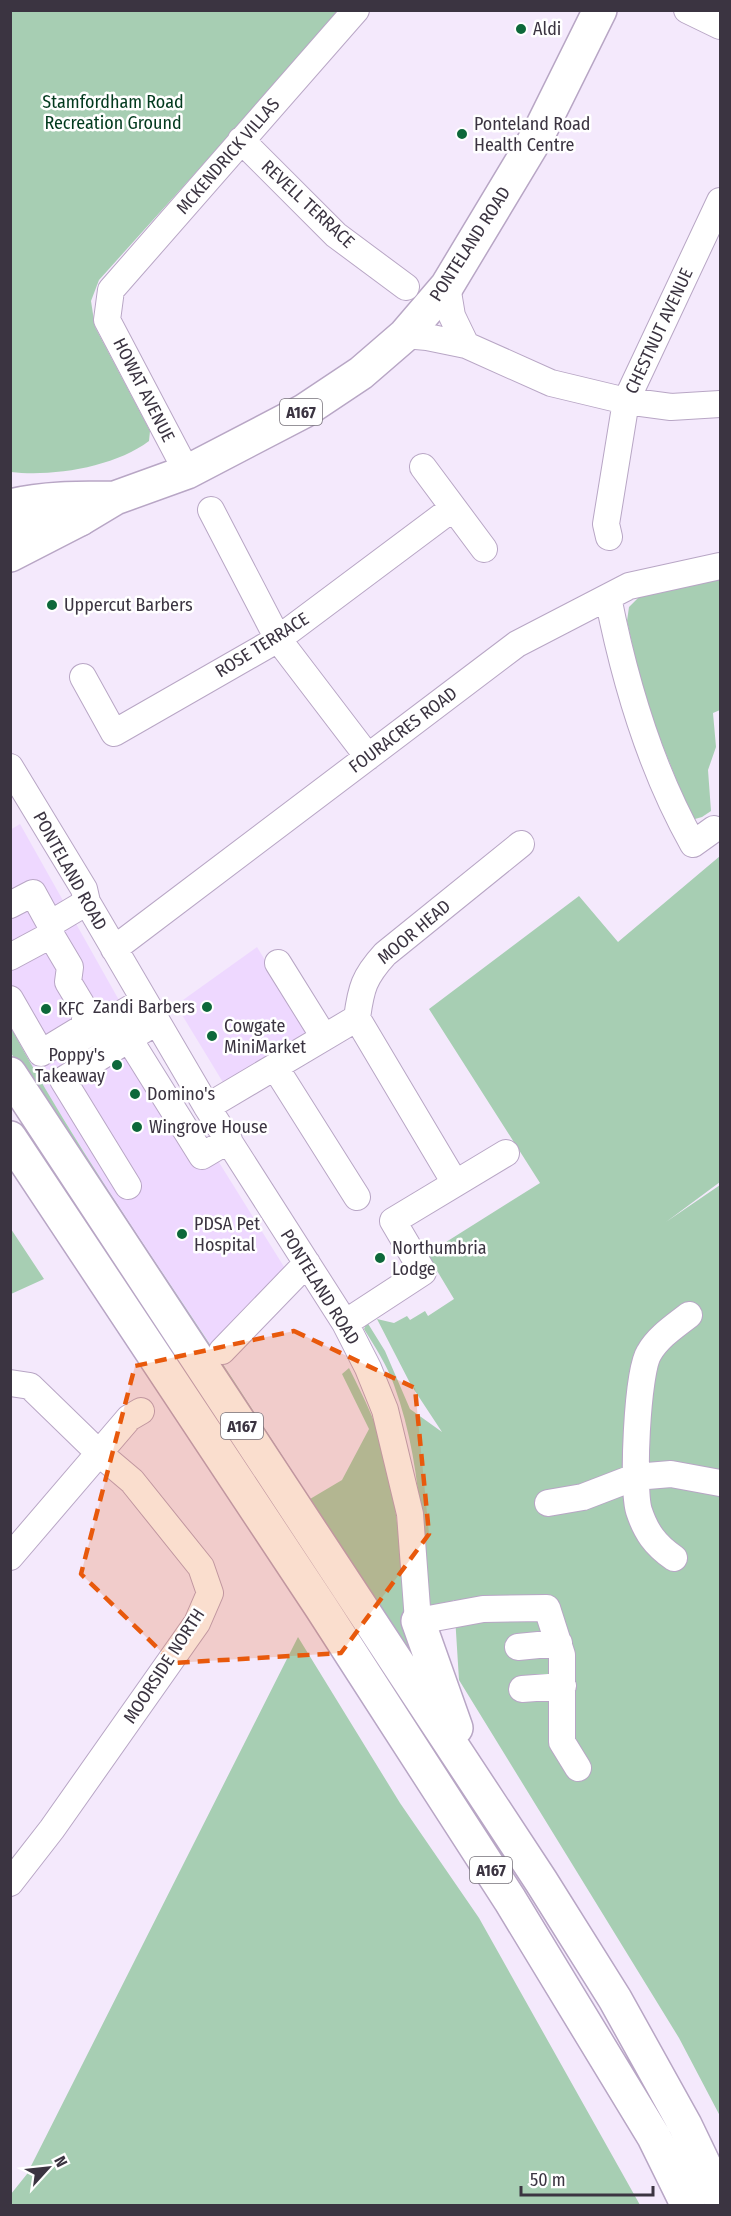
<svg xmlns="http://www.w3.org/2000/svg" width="731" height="2216" font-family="'Fira Sans Condensed',sans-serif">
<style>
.built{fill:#eed8ff}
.green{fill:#a7ceb3}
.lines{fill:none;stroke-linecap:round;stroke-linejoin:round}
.minor-casing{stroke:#b8a6c5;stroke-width:28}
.major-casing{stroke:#b8a6c5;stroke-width:36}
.highway-casing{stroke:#b8a6c5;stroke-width:36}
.minor{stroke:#fff;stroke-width:26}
.major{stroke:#fff;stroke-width:33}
.highway{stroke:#fff;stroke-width:33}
.marked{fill:#e8590c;fill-opacity:0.2;stroke:#e8590c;stroke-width:4.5;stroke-dasharray:12 8;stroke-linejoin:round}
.poi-dot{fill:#0d683a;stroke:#fff;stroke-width:2}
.labels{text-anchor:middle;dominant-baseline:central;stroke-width:5;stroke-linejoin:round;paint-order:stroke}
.shield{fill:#fff;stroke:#76717a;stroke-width:1.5}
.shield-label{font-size:16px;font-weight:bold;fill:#3b3441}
.poi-label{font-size:18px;fill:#3b3441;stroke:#fff;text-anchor:start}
.park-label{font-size:18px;fill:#023a1e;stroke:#fff}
.street-label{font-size:18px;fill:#3b3441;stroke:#fff}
</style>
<rect width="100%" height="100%" fill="#f4e9fc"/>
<!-- built -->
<path class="built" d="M20 824 129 1018 286 1270 212 1347 129 1225 39 1079 11 1026 10 830Z
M257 947 309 1032 224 1084 176 1005Z"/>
<!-- green -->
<path class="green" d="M10 11H341L99 280 91 301 95 327 150 431 149 441C115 467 52 477 11 472Z
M720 579V710L713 713 716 747 708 770 711 811 702 817 695 819 690 814 645 701 627 621 629 607 639 597Z
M720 856V1182L666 1222 720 1185V2116L679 2038 459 1680 454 1600 441 1608 432 1607 426 1597C422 1526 419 1453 394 1385 387 1365 375 1347 364 1329L367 1322 385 1351 410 1409 442 1432 411 1385 377 1319 394 1323 407 1316 410 1320 425 1311 428 1316 454 1299 427 1254 540 1183 429 1009 579 896 618 942Z
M10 1026C70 1138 142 1241 211 1346 245 1397 277 1448 310 1499L342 1480 369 1429 342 1374 349 1368C364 1398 380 1429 387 1462 401 1524 401 1587 410 1649L405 1653 117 1219 11 1053Z
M11 1229 44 1279 11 1294H10Z
M298 1637 400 1803 479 1918 640 2205H11V2194L27 2174Z"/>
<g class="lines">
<defs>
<path id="minor" d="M687 10 720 26
M241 140 336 235 406 287
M447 286 452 316 466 345
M405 335 427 337 466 345 551 383 626 401 671 407 720 404
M423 467 484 549
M187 472 107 320 111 290 356 10
M211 510 278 639 368 757
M609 537 606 524 626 401 720 201
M608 597C625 683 650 768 693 844L714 829
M83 677 114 733 278 639 453 508
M10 767 84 889 87 902 207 1107 345 1323 368 1368 385 1410 410 1514 418 1621 483 1609 547 1608 562 1655V1742L578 1768
M10 905 33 893 50 924
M114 949 517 644 629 586 720 566
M10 957 51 935
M278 963 324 1037
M10 999 41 1053 84 1027 86 1012 68 982 70 967 51 935 50 924 87 902
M357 1018 455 1183
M129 1039 202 1156 229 1140
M74 1042 143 1001
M275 1067 357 1197
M207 1107 357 1018C361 988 364 977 385 954L521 844
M128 1186 63 1080 156 1022
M345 1323 423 1272 393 1221 506 1153
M222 1351 307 1263
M10 1383 30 1386 100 1454 132 1481 201 1567 210 1593 197 1623 52 1829 10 1883
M548 1503 583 1497 635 1477 671 1474 720 1483
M10 1557 129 1418 141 1411
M674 1558C655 1545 646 1532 639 1511 632 1489 637 1372 649 1353 658 1337 675 1326 689 1315
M518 1647 559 1643
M522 1689 563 1686"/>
<path id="major" d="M10 528C32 514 56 518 80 519"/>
<path id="highway" d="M10 506C44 498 79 498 113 498
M10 555 80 519 115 498 187 472 304 411 361 373 405 335 447 286 539 133 600 10
M10 1074 541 1881 615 1999 685 2125 720 2198
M10 1138 321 1607 510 1900 654 2137 688 2206
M418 1621 456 1728"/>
</defs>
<!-- minor casing -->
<use href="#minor" class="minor-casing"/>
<!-- major casing -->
<use href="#major" class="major-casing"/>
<!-- highway casing -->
<use href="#highway" class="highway-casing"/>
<!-- minor -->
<use href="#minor" class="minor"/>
<!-- major -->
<use href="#major" class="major"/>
<!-- highway -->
<use href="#highway" class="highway"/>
</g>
<!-- marked area -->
<path class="marked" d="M294 1331 415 1388 429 1534 341 1653 173 1663 81 1574 135 1366Z"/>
<!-- markers -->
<g class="poi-dot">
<circle cx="521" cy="29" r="6"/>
<circle cx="462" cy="134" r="6"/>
<circle cx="52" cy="605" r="6"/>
<circle cx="207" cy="1007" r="6"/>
<circle cx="46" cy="1009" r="6"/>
<circle cx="212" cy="1036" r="6"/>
<circle cx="117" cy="1065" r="6"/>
<circle cx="135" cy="1094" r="6"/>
<circle cx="137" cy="1127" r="6"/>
<circle cx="182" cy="1234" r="6"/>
<circle cx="380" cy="1258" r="6"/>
</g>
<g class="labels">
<!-- shield labels -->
<g class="shield">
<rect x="280" y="399" width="42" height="26" rx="4.5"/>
<rect x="221" y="1413" width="42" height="26" rx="4.5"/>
<rect x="470" y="1857" width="42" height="26" rx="4.5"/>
</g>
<g class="shield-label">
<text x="301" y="412">A167</text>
<text x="242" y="1426">A167</text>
<text x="491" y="1870">A167</text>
</g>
<!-- poi labels -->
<g class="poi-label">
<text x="533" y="29">Aldi</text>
<text x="474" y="124">Ponteland Road<tspan x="474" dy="21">Health Centre</tspan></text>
<text x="64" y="605">Uppercut Barbers</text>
<text x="195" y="1007" text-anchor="end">Zandi Barbers</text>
<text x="58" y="1009">KFC</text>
<text x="224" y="1026">Cowgate<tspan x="224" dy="21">MiniMarket</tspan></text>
<text x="105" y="1055" text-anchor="end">Poppy's<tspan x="105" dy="21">Takeaway</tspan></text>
<text x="147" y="1094">Domino's</text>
<text x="149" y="1127">Wingrove House</text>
<text x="194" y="1224">PDSA Pet<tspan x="194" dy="21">Hospital</tspan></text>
<text x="392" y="1248">Northumbria<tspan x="392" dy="21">Lodge</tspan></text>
</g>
<!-- park labels -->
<g class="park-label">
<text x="113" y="102">Stamfordham Road<tspan x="113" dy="21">Recreation Ground</tspan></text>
</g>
<!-- street labels -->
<g class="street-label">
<text transform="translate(228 156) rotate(-49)">MCKENDRICK VILLAS</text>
<text transform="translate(308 204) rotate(43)">REVELL TERRACE</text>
<text transform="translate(470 244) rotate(-57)">PONTELAND ROAD</text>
<text transform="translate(659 331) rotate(-65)">CHESTNUT AVENUE</text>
<text transform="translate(144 390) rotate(63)">HOWAT AVENUE</text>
<text transform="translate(262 645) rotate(-32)">ROSE TERRACE</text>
<text transform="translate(403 730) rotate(-37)">FOURACRES ROAD</text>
<text transform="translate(70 871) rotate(61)">PONTELAND ROAD</text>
<text transform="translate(414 932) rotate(-40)">MOOR HEAD</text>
<text transform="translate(320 1287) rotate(58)">PONTELAND ROAD</text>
<text transform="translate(164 1666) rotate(-57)">MOORSIDE NORTH</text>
</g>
</g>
<!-- border -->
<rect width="731" height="2216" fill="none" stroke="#3b3441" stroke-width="24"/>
<!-- north arrow -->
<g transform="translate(48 2168) rotate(63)" stroke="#ffffff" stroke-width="4.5" paint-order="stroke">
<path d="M0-4.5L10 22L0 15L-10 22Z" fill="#3b3441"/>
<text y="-9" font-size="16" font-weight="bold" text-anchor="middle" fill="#3b3441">N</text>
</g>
<!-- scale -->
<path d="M521 2186v9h132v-9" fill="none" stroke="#3b3441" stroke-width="3"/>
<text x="530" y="2186" font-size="18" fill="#3b3441" stroke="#ffffff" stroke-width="4.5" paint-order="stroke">50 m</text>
</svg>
